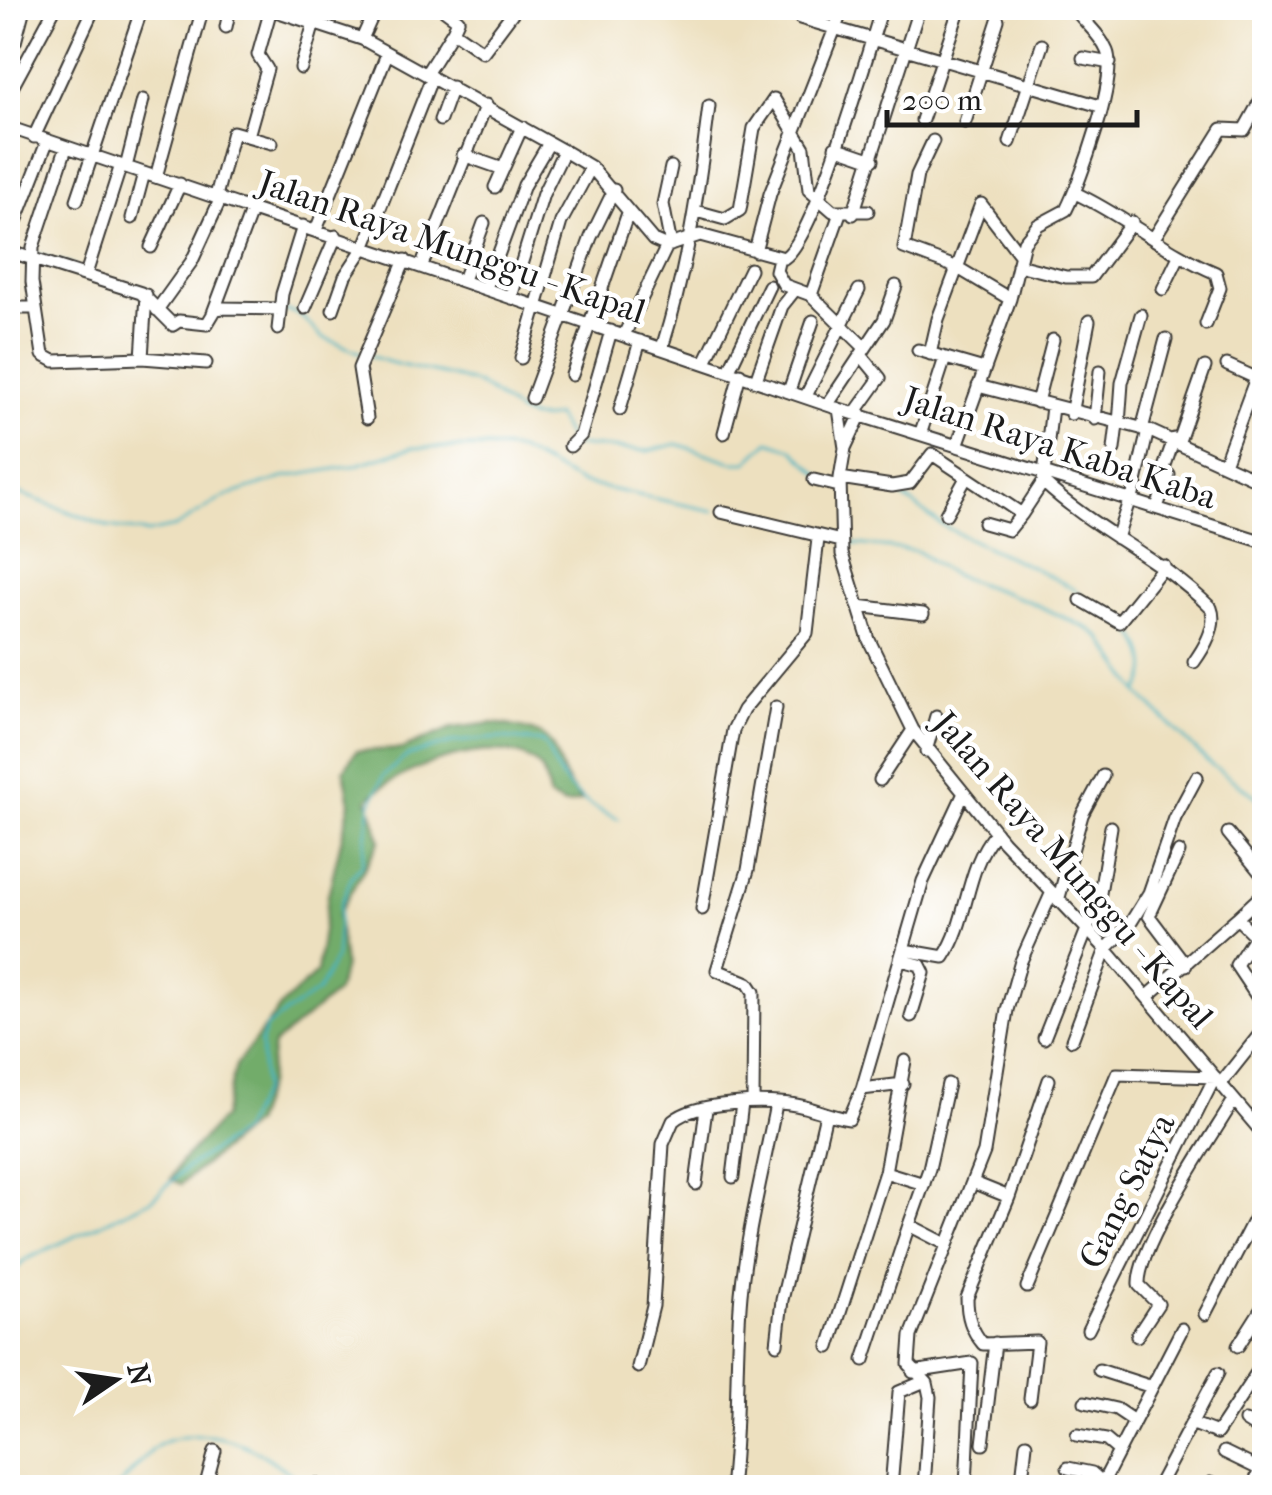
<svg xmlns="http://www.w3.org/2000/svg" width="1272" height="1495" font-family="'IM FELL French Canon',serif">
<style>
.forest{fill:#72ac6a;stroke:#476443;stroke-width:2.5}
.lines{fill:none;stroke-linecap:round;stroke-linejoin:round}
.stream{stroke:#45b3c1;stroke-width:2.5}
.minor-casing{stroke:#3b3934;stroke-width:15}
.minor{stroke:#fff;stroke-width:11}
.labels{text-anchor:middle;dominant-baseline:central;stroke-width:9;stroke-linejoin:round;paint-order:stroke}
.street-label{font-size:35px;fill:#1c1c1c;stroke:#fff}
</style>
<rect width="100%" height="100%" fill="#fff"/>
<filter id="ink" filterUnits="userSpaceOnUse"><feTurbulence type="fractalNoise" baseFrequency=".01" numOctaves="2"/><feDisplacementMap in="SourceGraphic" scale="20" xChannelSelector="R" yChannelSelector="G"/><feConvolveMatrix kernelMatrix="1 2 1 2 8 2 1 2 1" color-interpolation-filters="sRGB"/></filter>
<filter id="wash" filterUnits="userSpaceOnUse"><feTurbulence type="fractalNoise" baseFrequency=".0048" numOctaves="4" result="noise"/><feDisplacementMap in="SourceGraphic" scale="40" xChannelSelector="R" yChannelSelector="G"/><feGaussianBlur stdDeviation="2.25" result="paint"/><feColorMatrix in="noise" values="0 0 0 0 0 0 0 0 0 0 0 0 0 0 0 0 0 1.4 0 .05"/><feComposite in="paint" operator="in"/></filter>
<g filter="url(#wash)">
<rect width="100%" height="100%" fill="#ede0bf"/>
<!-- forest -->
<path class="forest" d="M493 723C577 734 538 749 581 801L565 805 550 798C547 789 546 775 540 768 504 728 399 768 368 799L380 840 338 915 344 966 337 992 273 1045 268 1083 253 1124 181 1184 171 1179 180 1163 223 1117 236 1065 282 1005 317 972 328 895 350 803 344 770 356 751 402 749 452 728Z"/>
<g class="lines">
<!-- stream -->
<path class="stream" d="M36 253 50 259
M58 261 74 266
M141 287 157 301
M283 310 299 314 322 337 361 353
M371 356C404 369 439 371 472 382 503 392 518 429 556 416L569 439
M575 445 647 451 677 444 732 462H747L769 441 792 449 821 476
M8 489 109 527 147 533 175 527 226 496 286 477 353 466 411 448 486 447 519 450 581 483 714 511
M891 491C912 499 926 516 944 526 989 551 1038 566 1081 594
M848 543 917 551 951 574 1028 601 1091 630 1101 638 1139 694 1210 764 1264 802
M1125 623C1143 641 1155 668 1139 690
M8 1277 25 1260 151 1200 186 1168 241 1132 263 1090 261 1041 266 1027 318 991 336 957 340 907 352 876 362 865 371 804 384 775 407 756 454 742 499 738 543 742C550 751 551 761 557 770 570 794 595 810 619 819
M116 1488C131 1476 150 1446 167 1441 224 1422 266 1454 308 1488"/>
</g>
</g>
<g filter="url(#ink)">
<g class="lines">
<defs>
<path id="minor" d="M267 8 362 39 564 151 591 167 653 240 667 246 700 235 784 258C815 239 868 51 882 8
M442 8 458 20 453 31 483 52 516 8
M800 18 1100 106
M226 27 230 8
M8 38 15 42 24 8
M362 39 376 8
M1083 58 1110 63
M301 68 314 23
M426 74 453 31
M8 95 55 8
M440 120 452 87
M922 120 958 13
M965 122 998 20
M8 127 839 409 1264 542
M248 136 267 69 258 55 271 9
M34 137 94 8
M933 141 917 175 904 248 958 268 1010 299
M1010 142 1042 45
M835 147 873 160
M66 148 33 247 32 282 43 355 54 361 142 358 206 363
M463 155 503 169
M126 167 143 100
M671 167 663 204 671 245
M156 177 203 8
M495 187 522 127
M1075 193C1125 216 1165 252 1216 273L1220 288 1206 324
M216 196 233 132 272 143
M77 200 142 8
M696 211 725 219 740 210 754 128 774 99 804 148 809 190 833 211H868
M853 214 919 9
M132 218 144 173
M316 230 387 54
M1154 238 1222 129 1244 130 1264 94
M8 242 47 142
M151 247 180 184
M8 251 141 293 173 325 179 321 207 324 216 309 223 308 280 309
M755 251 770 194 843 8
M779 258 776 271 784 285 811 295 864 347
M422 265 486 105
M1018 265 1066 277H1091L1132 222
M86 274 121 165
M463 280 484 223
M486 288 524 185 549 143
M1163 289 1179 256
M811 295 840 213
M511 297 543 194 564 151
M8 308H35
M305 308 336 236
M157 310 192 261 221 198
M333 310 345 276 365 246 432 77
M213 313 252 209
M278 329 282 294 303 226
M624 335 667 246
M662 348C687 269 699 188 709 106
M918 350 984 369
M930 354 938 319 981 204 1020 255
M142 358 146 295
M521 358 561 222 591 167
M705 362 750 269
M729 370 769 286
M572 375 628 213
M756 380 782 306 794 291
M978 386 1148 430 1264 483
M789 391 813 321
M806 396 859 290
M532 398 591 237 614 190
M1037 402 1053 340
M1249 403 1264 406
M828 404 884 320 896 286
M1052 407 1043 482C1095 531 1160 557 1211 608 1218 625 1204 648 1194 662
M620 409 640 341
M839 409 845 448
M855 413 880 378 861 355
M861 414 845 448 840 478 842 554 869 640 913 730 1003 841 1106 949 1264 1135
M1071 414 1089 321
M367 418 359 368 405 260
M1095 419 1100 371
M1119 424 1122 383 1141 315
M1142 429 1166 339
M921 432 945 358
M724 433 740 374
M1179 441 1205 367
M958 443 1010 299 1024 242 1038 225 1066 210C1080 183 1118 78 1107 51 1100 34 1084 22 1074 8
M570 446 581 435 611 331
M1114 449 1117 424
M1224 464 1256 378 1227 365
M1164 468 1174 439
M840 478 892 486 910 483 932 454 1022 514 1043 482
M814 480 839 486
M1132 499 1148 430
M1157 507 1169 475
M721 512 841 541
M946 514 966 478
M984 523 1009 530 1022 514
M1117 538 1130 498
M1081 600 1119 622 1164 566
M858 606 923 614
M926 751 936 716
M880 780 913 730
M1228 833 1264 877
M1179 852 1149 916 1186 965
M1058 901 1082 815 1103 776
M702 909 733 730 743 710 807 633 818 539
M1237 918 1264 893
M1255 936 1236 965 1264 1007
M904 950 944 957C970 917 964 870 996 832
M901 960 920 965 924 973 911 1016
M1147 997 1237 918 1255 936 1264 928
M1044 1038 1099 899 1111 827
M1072 1040 1106 949 1128 927 1149 893 1175 818 1197 777
M905 1061 885 1172 924 1184
M1221 1083 1264 1029
M903 1084 862 1089 923 881 964 793
M753 1102 754 992 748 983 717 970 748 870 776 707
M733 1177 742 1103
M972 1182 1009 1197 967 1298C967 1316 971 1330 983 1344L1037 1342 1030 1399
M696 1184 706 1109
M1009 1197 1049 1080
M909 1225 929 1169 948 1084
M1027 1287 1117 1074 1215 1077
M1205 1314 1264 1200
M1088 1330 1215 1077
M1137 1336 1158 1304 1139 1285C1137 1247 1212 1137 1234 1100
M777 1344 782 1300 826 1114
M1238 1346 1264 1305
M829 1347 885 1172
M864 1360 909 1225 946 1244
M638 1367 653 1306 663 1144 673 1121C696 1101 766 1100 796 1105 814 1108 831 1117 849 1119L862 1089
M1099 1370 1152 1387
M913 1372 972 1363 966 1485
M1085 1402 1116 1409 1134 1421
M1245 1421 1264 1433
M1191 1423 1217 1433 1264 1362
M1077 1435 1106 1440 1119 1451
M983 1444 995 1343
M1224 1452 1261 1470
M1068 1468 1092 1473 1102 1482
M1210 1483 1220 1488
M205 1488 215 1451
M314 1488 316 1484
M731 1488C739 1423 735 1359 741 1294 747 1231 764 1167 776 1104
M891 1488 899 1392 925 1381
M924 1488 930 1397 927 1383 909 1364 911 1336 984 1152 1007 1010 1021 961 1052 892
M1021 1488 1026 1444
M1100 1488 1182 1329
M1157 1488 1218 1373
M1252 1488 1264 1461"/>
</defs>
<!-- minor casing -->
<use href="#minor" class="minor-casing"/>
<!-- minor -->
<use href="#minor" class="minor"/>
</g>
</g>
<g class="labels">
<!-- street labels -->
<g class="street-label">
<text transform="translate(452 247) rotate(19)">Jalan Raya Munggu - Kapal</text>
<text transform="translate(1060 448) rotate(18)">Jalan Raya Kaba Kaba</text>
<text transform="translate(1073 870) rotate(49)">Jalan Raya Munggu - Kapal</text>
<text transform="translate(1127 1191) rotate(-63)">Gang Satya</text>
</g>
</g>
<!-- margin -->
<rect width="1272" height="1495" fill="none" stroke="#fff" stroke-width="40"/>
<!-- north arrow -->
<g transform="translate(115 1380) rotate(77)" stroke="#ffffff" stroke-width="8" paint-order="stroke">
<path d="M0-8L18 38L0 25L-18 38Z" fill="#1c1c1c"/>
<text y="-15" font-size="28" font-weight="bold" text-anchor="middle" fill="#1c1c1c">N</text>
</g>
<!-- scale -->
<path d="M887 110v15h250v-15" fill="none" stroke="#1c1c1c" stroke-width="5"/>
<text x="902" y="110" font-size="30" fill="#1c1c1c" stroke="#ffffff" stroke-width="8" paint-order="stroke">200 m</text>
</svg>
